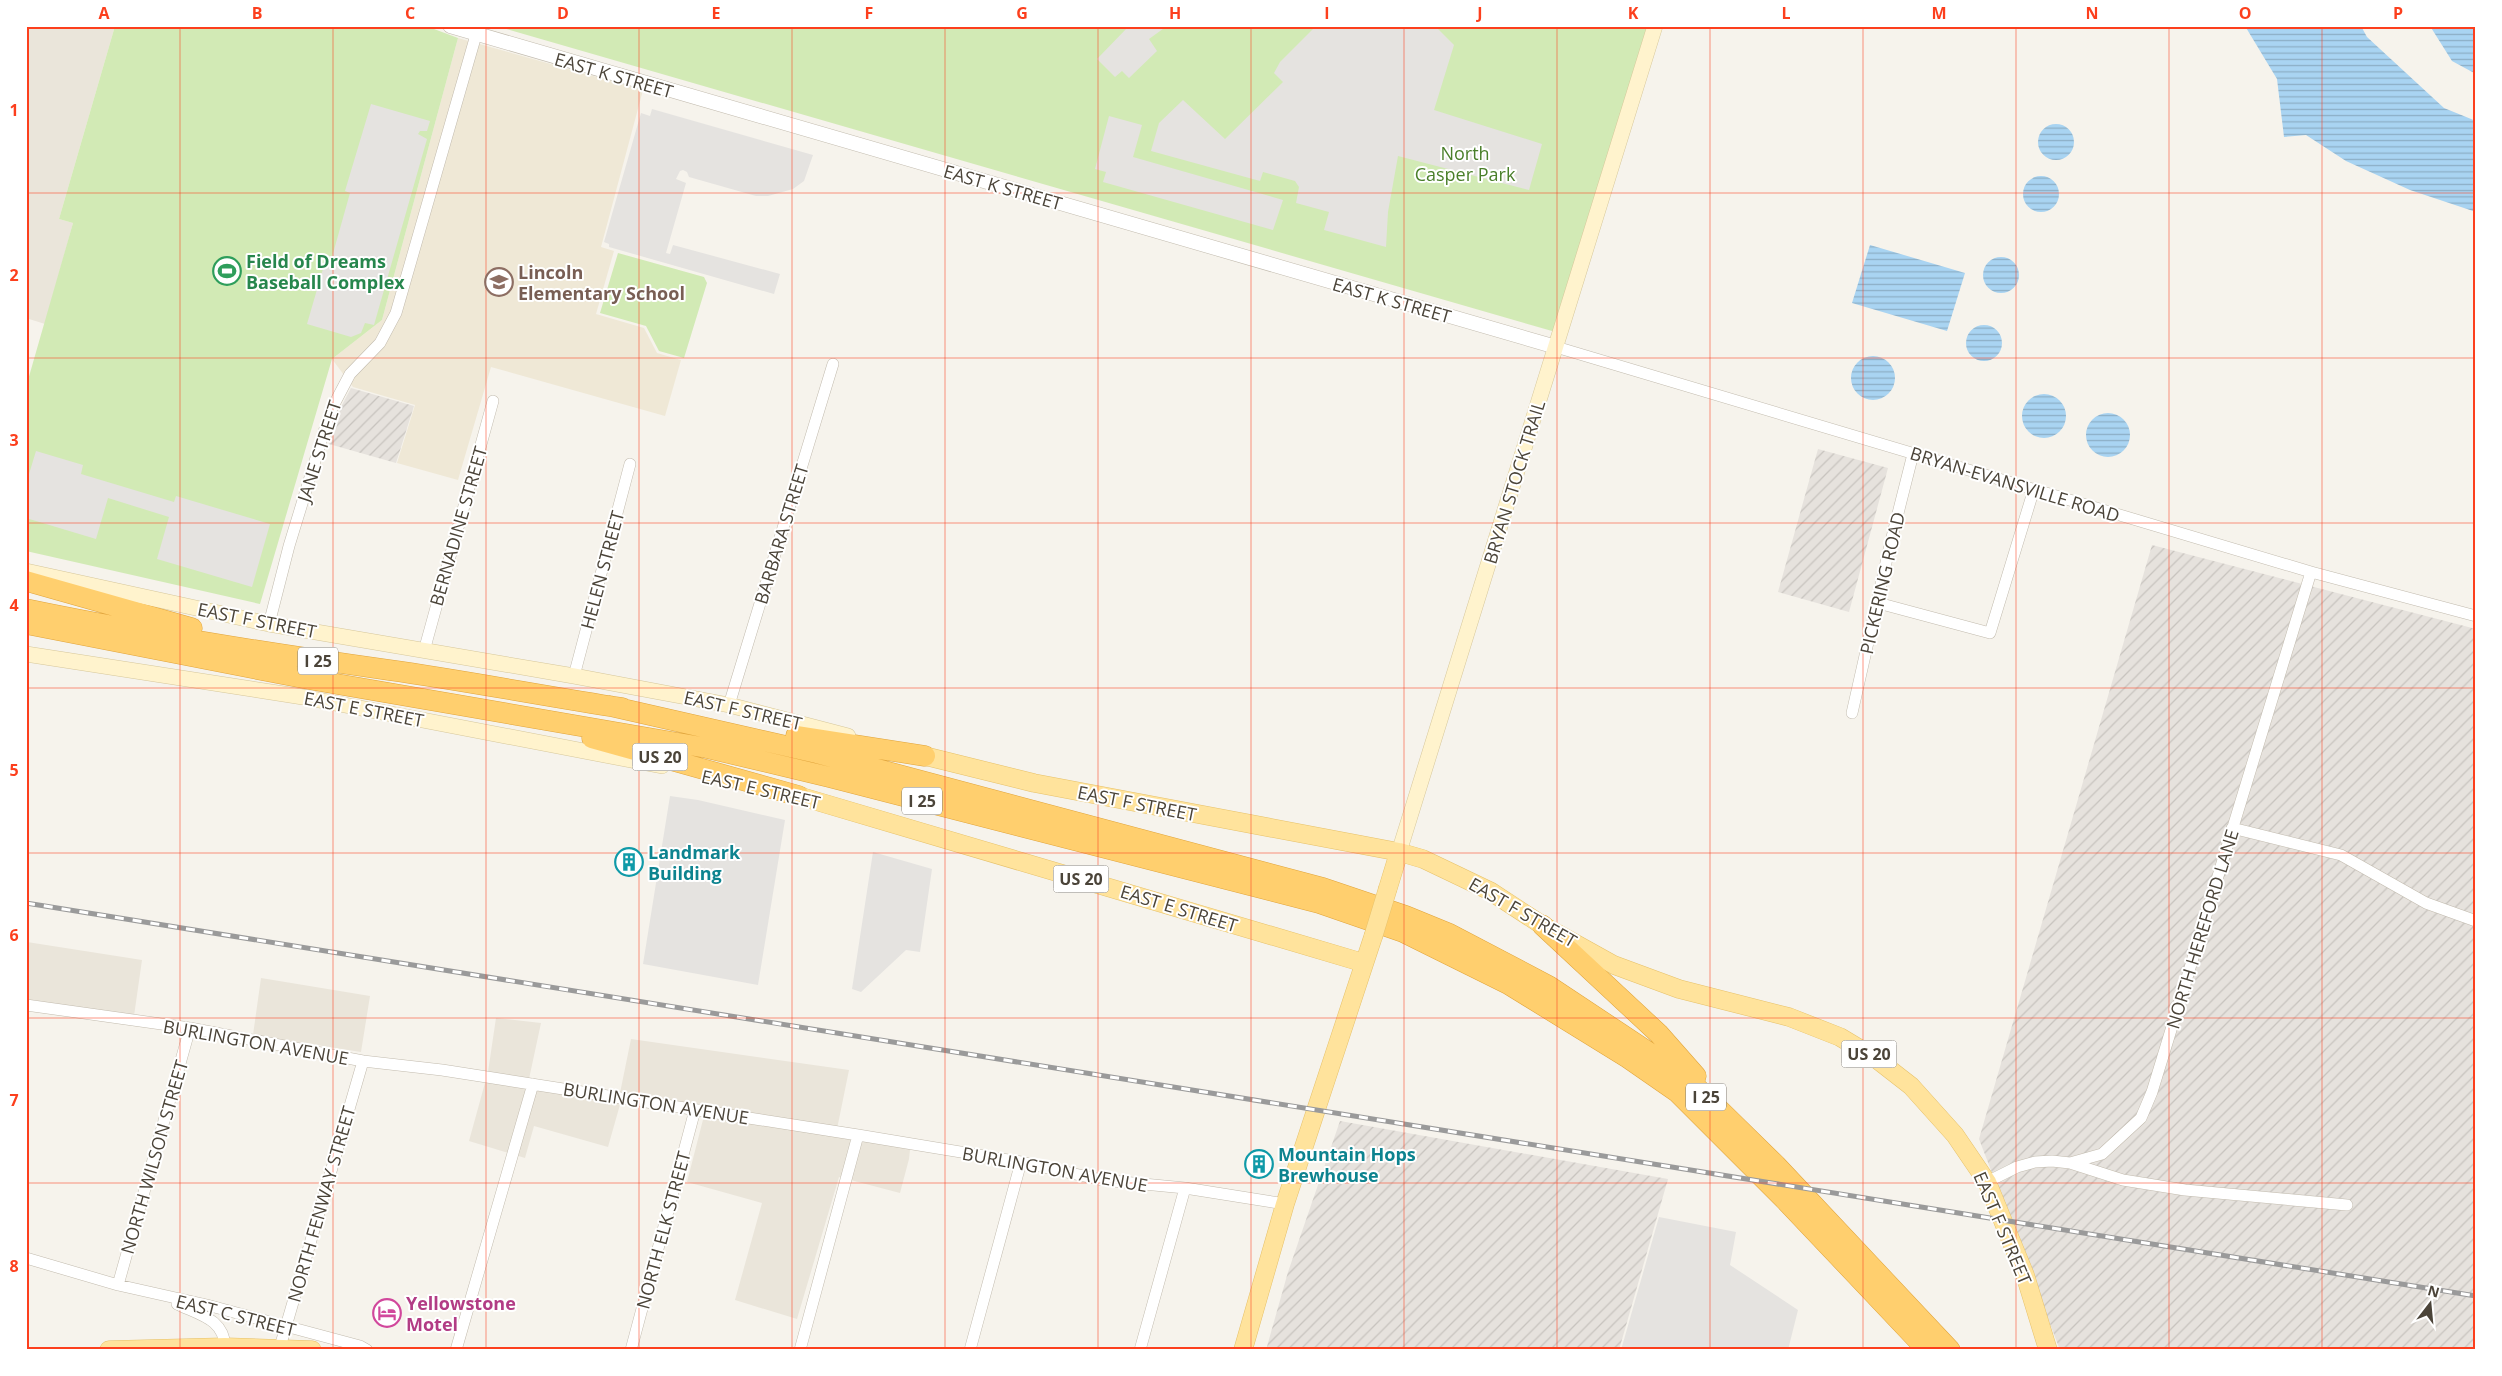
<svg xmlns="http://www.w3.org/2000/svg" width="2502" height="1376" font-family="'Open Sans',sans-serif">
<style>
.residential{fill:#eae5da}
.industrial{fill:url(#industrial-furrows)}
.education{fill:#efe8d6}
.park{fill:#d2eab5}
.parking{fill:#e5e3e0}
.water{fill:url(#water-rules)}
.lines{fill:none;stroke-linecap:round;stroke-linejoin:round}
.minor-casing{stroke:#c2bbae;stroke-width:12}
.tertiary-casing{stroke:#c2bbae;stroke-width:15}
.secondary-casing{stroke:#d6c79b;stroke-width:16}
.primary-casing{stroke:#e6c16a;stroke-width:19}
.motorway-casing{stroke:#e0a43c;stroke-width:21}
.minor{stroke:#fff;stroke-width:11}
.tertiary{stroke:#fff;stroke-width:14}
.secondary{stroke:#fff3cd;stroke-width:15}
.primary{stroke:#ffe39c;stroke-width:18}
.motorway{stroke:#ffcf6e;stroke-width:20}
.rail-casing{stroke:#9a9a9a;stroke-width:5}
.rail{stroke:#fff;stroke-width:3;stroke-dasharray:9;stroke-linecap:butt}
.primary-bridge-casing{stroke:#e6c16a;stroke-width:19;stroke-linecap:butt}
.primary-bridge{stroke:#ffe39c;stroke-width:18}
.grid{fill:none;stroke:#fc3f1d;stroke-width:1;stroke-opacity:0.55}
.labels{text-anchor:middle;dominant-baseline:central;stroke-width:4;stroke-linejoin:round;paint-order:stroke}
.shield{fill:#fff;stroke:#817c74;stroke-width:1}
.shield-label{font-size:16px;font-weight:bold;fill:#4b4439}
.street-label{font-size:18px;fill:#4b4439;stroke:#fff}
.park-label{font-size:18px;fill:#4a7f2a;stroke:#fff}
.leisure-label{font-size:18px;font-weight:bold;fill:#27864d;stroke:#fff;text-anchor:start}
.education-label{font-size:18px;font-weight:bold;fill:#785e54;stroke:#fff;text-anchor:start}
.culture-label{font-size:18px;font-weight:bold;fill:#0d838f;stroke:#fff;text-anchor:start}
.hotel-label{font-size:18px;font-weight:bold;fill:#b23c85;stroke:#fff;text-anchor:start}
.neatline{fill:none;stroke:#fc3f1d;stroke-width:2}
.grid-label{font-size:16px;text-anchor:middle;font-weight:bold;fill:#fc3f1d}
</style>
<defs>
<pattern id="industrial-furrows" width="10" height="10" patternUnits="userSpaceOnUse" patternTransform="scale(1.25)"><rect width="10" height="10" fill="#e6e2dd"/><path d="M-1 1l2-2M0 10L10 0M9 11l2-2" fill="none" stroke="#c7c3be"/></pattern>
<pattern id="water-rules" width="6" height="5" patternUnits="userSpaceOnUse" patternTransform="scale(1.25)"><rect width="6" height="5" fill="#a9d4f2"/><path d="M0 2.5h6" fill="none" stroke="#8caec5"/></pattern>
</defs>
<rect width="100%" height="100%" fill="#f6f3ec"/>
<!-- residential -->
<path class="residential" d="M26 26H115L59 219 73 223 45 324 26 318Z
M27 942 142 960 134 1016 26 999Z
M261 978 370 996 361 1052 253 1035Z
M496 1018 541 1023 529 1079 620 1093 631 1039 849 1070 837 1129 911 1140 909 1159 900 1193 839 1177 797 1319 735 1300 762 1203 687 1182 706 1108 623 1094 608 1147 534 1126 525 1158 469 1141 488 1072Z"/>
<!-- industrial -->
<path class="industrial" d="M351 388 414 406 396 463 329 444 342 405Z
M1818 449 1888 468 1849 612 1778 592Z
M2152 545 2476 629V1350H2060L1979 1139Z
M1340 1121 1668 1179 1619 1350H1266L1288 1272Z"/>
<!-- education -->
<path class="education" d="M458 38 643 90 601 247 614 251 596 314 644 328 657 353 681 360 665 416 491 367 458 480 397 463 415 405 353 387 332 359 382 320Z"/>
<!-- park -->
<path class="park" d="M115 26H426L458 38 382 320 332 359 260 604 26 551V387L73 223 59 219Z
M496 26H1648L1559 333Z
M618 253 704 277 707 283 684 358 659 351 646 326 600 313Z"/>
<!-- parking -->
<path class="parking" d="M1129 26H1167L1149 39 1157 51 1129 78 1122 71 1115 77 1097 59Z
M1316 26H1435L1454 45 1434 110 1542 144 1529 190 1398 156 1388 212 1386 247 1324 230 1329 212 1296 203 1299 187 1295 181 1263 172 1260 181 1151 151 1159 123 1183 100 1225 139 1283 82 1274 73 1280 62Z
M371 104 430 121 427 131H420L418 134 427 139 374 325 365 323 361 333 351 337 307 324 327 255 332 257 350 193 345 191Z
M652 109 813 155 804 181 793 189 768 196H756L689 177 687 172 683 170 680 171 676 179 686 183 666 253 670 254 673 245 780 274 774 294 609 247V244L604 242 641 113 650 116Z
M1109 116 1142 125 1133 157 1283 200 1273 230 1103 182 1106 172 1095 169Z
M36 451 83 465 81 474 174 502 176 496 270 524 252 587 157 559 169 517 108 498 96 539 26 518V484Z
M670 796 698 800 785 820 758 985 643 964Z
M873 852 932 869 920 952 906 950 861 992 852 989Z
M1659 1217 1736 1232 1730 1265 1798 1310 1788 1350H1621Z"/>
<!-- water -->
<path class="water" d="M2245 26H2361L2367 37 2444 108 2476 121V212L2410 190 2346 161 2306 135 2284 137 2277 79Z
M2430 26H2476V74L2452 61Z
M2038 142a18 18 0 1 1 36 0a18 18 0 1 1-36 0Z
M2023 194a18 18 0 1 1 36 0a18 18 0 1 1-36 0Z
M1870 245 1965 273 1947 331 1852 303Z
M1983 275a18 18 0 1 1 36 0a18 18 0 1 1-36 0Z
M1966 343a18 18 0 1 1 36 0a18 18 0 1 1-36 0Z
M1851 378a22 22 0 1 1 44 0a22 22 0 1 1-44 0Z
M2022 416a22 22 0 1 1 44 0a22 22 0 1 1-44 0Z
M2086 435a22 22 0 1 1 44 0a22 22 0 1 1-44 0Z"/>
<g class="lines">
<defs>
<path id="minor" d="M1556 347 2311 572 2476 616
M1878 603 1990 633 2034 489
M269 624 289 546 330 412 350 374 380 343 396 313 476 35
M424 651 493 401
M574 676 630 464
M729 705 833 364
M1852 713 1890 545 1913 454
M2232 828 2341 855 2426 903 2476 921
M26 1005 190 1028 363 1061 442 1070 858 1135 1021 1162 1102 1180 1185 1188 1285 1204
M2070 1163 2123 1180 2185 1190 2347 1205
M1987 1182 2017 1167 2035 1162 2052 1161 2070 1163 2102 1154 2141 1118 2152 1092 2311 572
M26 1258 118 1285 207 1305 360 1346 367 1350
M118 1285 190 1028
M177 1304C200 1315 224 1319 225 1347
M280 1347 363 1061
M456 1350 533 1084
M631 1350 695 1110
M800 1350 858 1135
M970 1350 1021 1162
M1140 1350 1185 1188"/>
<path id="tertiary" d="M450 26 1556 347"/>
<path id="secondary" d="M26 571 269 624 574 676 729 705 848 736
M26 654 303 697 662 766
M1399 852 1655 26"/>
<path id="primary" d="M925 756 1034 783 1399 852 1423 859 1490 891 1542 925 1614 965 1679 989 1789 1017 1840 1037 1875 1058 1911 1086 1955 1135 1987 1182 2025 1275 2048 1350
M799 796 1364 963
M1388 888 1399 852
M109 1350 225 1347 312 1350
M1243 1350 1285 1204 1373 937"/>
<path id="motorway" d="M26 581 192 628
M26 609C146 634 268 653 389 670 467 681 544 696 622 708
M26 624 308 679 707 748 829 777 1319 903 1403 932 1508 984 1628 1058 1677 1092 1784 1199 1927 1350
M610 706 817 753 1323 888 1406 916 1450 934 1549 986 1686 1077 1776 1165 1950 1350
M796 736 925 756
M592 738 799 796
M1542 925 1659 1034 1696 1076"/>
</defs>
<!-- minor casing -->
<use href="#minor" class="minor-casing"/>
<!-- tertiary casing -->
<use href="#tertiary" class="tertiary-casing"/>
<!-- secondary casing -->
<use href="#secondary" class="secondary-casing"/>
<!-- primary casing -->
<use href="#primary" class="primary-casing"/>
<!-- motorway casing -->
<use href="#motorway" class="motorway-casing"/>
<!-- minor -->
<use href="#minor" class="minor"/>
<!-- tertiary -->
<use href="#tertiary" class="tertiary"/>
<!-- secondary -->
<use href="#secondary" class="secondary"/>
<!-- primary -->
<use href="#primary" class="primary"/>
<!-- motorway -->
<use href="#motorway" class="motorway"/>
<defs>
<path id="rail" d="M26 903 2476 1296"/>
</defs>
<!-- rail casing -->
<use href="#rail" class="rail-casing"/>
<!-- rail -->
<use href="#rail" class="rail"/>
<defs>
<path id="primary-bridge" d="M1373 937 1388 888"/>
</defs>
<!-- primary-bridge casing -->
<use href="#primary-bridge" class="primary-bridge-casing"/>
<!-- primary-bridge -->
<use href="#primary-bridge" class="primary-bridge"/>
</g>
<!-- grid -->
<path class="grid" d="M180 26V1350M333 26V1350M486 26V1350M639 26V1350M792 26V1350M945 26V1350M1098 26V1350M1251 26V1350M1404 26V1350M1557 26V1350M1710 26V1350M1863 26V1350M2016 26V1350M2169 26V1350M2322 26V1350M26 193H2476M26 358H2476M26 523H2476M26 688H2476M26 853H2476M26 1018H2476M26 1183H2476"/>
<!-- icons -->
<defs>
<symbol id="stadium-ring" viewBox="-11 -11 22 22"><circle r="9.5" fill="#fff" stroke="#2e9e5b" stroke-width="1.5"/><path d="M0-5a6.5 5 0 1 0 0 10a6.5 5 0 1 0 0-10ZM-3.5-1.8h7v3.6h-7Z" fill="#2e9e5b"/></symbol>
<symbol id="school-ring" viewBox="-11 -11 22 22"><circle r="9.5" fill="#fff" stroke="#8d6e63" stroke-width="1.5"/><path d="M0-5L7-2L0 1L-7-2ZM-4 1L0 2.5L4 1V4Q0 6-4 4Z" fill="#8d6e63"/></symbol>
<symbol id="building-ring" viewBox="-11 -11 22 22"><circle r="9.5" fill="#fff" stroke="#0f9aa8" stroke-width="1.5"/><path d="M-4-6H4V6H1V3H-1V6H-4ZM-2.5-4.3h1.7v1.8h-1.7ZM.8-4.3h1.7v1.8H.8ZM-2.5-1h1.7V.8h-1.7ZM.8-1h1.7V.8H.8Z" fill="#0f9aa8"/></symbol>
<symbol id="hotel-ring" viewBox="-11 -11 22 22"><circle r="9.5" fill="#fff" stroke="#d1479c" stroke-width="1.5"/><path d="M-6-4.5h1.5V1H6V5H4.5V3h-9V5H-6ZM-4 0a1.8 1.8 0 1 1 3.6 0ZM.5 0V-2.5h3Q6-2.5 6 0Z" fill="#d1479c"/></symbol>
</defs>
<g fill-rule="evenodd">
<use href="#stadium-ring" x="211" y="255" width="32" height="32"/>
<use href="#school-ring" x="483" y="266" width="32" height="32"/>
<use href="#building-ring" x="613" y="846" width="32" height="32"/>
<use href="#building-ring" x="1243" y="1148" width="32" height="32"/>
<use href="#hotel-ring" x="371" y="1297" width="32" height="32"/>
</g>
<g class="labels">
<!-- shield labels -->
<g class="shield">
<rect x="298" y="647.5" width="40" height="27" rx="4"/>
<rect x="632.5" y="743.5" width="55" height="27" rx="4"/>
<rect x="902" y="787.5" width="40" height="27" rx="4"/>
<rect x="1053.5" y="865.5" width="55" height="27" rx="4"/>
<rect x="1841.5" y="1040.5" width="55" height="27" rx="4"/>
<rect x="1686" y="1083.5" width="40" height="27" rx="4"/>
</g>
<g class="shield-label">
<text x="318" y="661">I 25</text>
<text x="660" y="757">US 20</text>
<text x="922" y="801">I 25</text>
<text x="1081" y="879">US 20</text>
<text x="1869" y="1054">US 20</text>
<text x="1706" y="1097">I 25</text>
</g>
<!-- street labels -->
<g class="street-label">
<text transform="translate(614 75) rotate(16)">EAST K STREET</text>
<text transform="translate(1003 187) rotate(16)">EAST K STREET</text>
<text transform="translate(1392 300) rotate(16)">EAST K STREET</text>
<text transform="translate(319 451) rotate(-72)">JANE STREET</text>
<text transform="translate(1514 482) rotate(-73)">BRYAN STOCK TRAIL</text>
<text transform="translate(2015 484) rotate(17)">BRYAN-EVANSVILLE ROAD</text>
<text transform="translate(458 526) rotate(-74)">BERNADINE STREET</text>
<text transform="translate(781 534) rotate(-73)">BARBARA STREET</text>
<text transform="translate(602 570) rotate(-75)">HELEN STREET</text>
<text transform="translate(1882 583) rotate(-77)">PICKERING ROAD</text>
<text transform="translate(257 620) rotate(11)">EAST F STREET</text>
<text transform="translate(364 709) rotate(11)">EAST E STREET</text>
<text transform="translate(743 710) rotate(13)">EAST F STREET</text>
<text transform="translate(761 789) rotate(13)">EAST E STREET</text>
<text transform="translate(1137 803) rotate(11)">EAST F STREET</text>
<text transform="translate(1179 908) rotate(17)">EAST E STREET</text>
<text transform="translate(1523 912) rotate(30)">EAST F STREET</text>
<text transform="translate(2202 929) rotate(-73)">NORTH HEREFORD LANE</text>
<text transform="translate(256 1042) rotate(10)">BURLINGTON AVENUE</text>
<text transform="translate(656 1103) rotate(9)">BURLINGTON AVENUE</text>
<text transform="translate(154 1157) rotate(-74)">NORTH WILSON STREET</text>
<text transform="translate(1055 1169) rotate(10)">BURLINGTON AVENUE</text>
<text transform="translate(321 1204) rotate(-74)">NORTH FENWAY STREET</text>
<text transform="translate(2003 1228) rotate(67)">EAST F STREET</text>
<text transform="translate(663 1230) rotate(-75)">NORTH ELK STREET</text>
<text transform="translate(236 1315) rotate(14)">EAST C STREET</text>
</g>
<!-- park labels -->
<g class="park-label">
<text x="1465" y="153">North<tspan x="1465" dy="21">Casper Park</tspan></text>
</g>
<!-- leisure labels -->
<g class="leisure-label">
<text x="246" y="261">Field of Dreams<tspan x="246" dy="21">Baseball Complex</tspan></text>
</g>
<!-- education labels -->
<g class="education-label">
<text x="518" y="272">Lincoln<tspan x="518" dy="21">Elementary School</tspan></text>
</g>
<!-- culture labels -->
<g class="culture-label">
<text x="648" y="852">Landmark<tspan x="648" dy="21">Building</tspan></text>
<text x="1278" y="1154">Mountain Hops<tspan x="1278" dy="21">Brewhouse</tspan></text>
</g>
<!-- hotel labels -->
<g class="hotel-label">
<text x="406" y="1303">Yellowstone<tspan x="406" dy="21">Motel</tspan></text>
</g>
</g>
<!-- border -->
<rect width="2502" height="1376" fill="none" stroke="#ffffff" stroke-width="55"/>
<!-- north arrow -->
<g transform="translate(2430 1304) rotate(16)" stroke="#ffffff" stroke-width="4" paint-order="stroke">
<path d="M0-4L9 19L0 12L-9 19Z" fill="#4b4439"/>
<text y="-8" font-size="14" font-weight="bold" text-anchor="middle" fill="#4b4439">N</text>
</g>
<rect x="28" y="28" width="2446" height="1320" class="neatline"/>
<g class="grid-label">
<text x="104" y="19">A</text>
<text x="257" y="19">B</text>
<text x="410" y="19">C</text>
<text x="563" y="19">D</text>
<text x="716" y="19">E</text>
<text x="869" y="19">F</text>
<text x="1022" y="19">G</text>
<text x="1175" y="19">H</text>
<text x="1327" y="19">I</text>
<text x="1480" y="19">J</text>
<text x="1633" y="19">K</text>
<text x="1786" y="19">L</text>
<text x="1939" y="19">M</text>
<text x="2092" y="19">N</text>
<text x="2245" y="19">O</text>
<text x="2398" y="19">P</text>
<text x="14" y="116">1</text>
<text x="14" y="281">2</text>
<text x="14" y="446">3</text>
<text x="14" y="611">4</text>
<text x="14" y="776">5</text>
<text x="14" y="941">6</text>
<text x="14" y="1106">7</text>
<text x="14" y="1272">8</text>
</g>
</svg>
